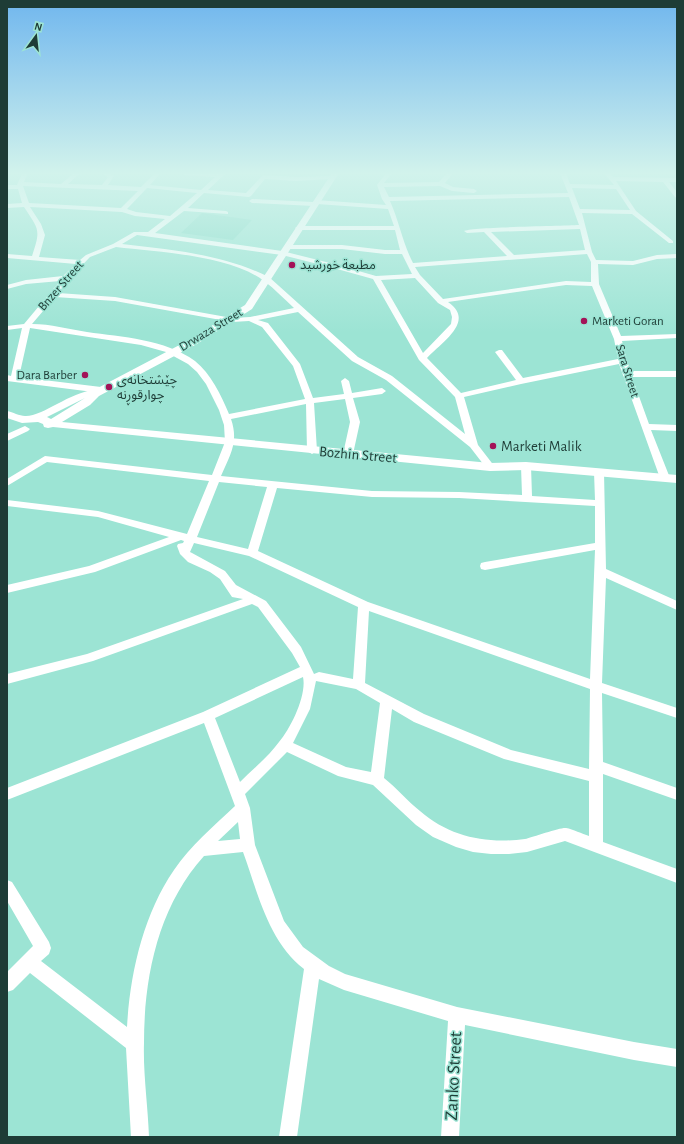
<svg xmlns="http://www.w3.org/2000/svg" width="684" height="1144" font-family="'Alegreya Sans','Noto Sans Arabic',sans-serif">
<style>
.built{fill:#88dbc9}
.lines{fill:none;stroke-linecap:round;stroke-linejoin:round}
.minor{fill:#fff;fill-rule:evenodd}
.tertiary{fill:#fff;fill-rule:evenodd}
.poi-dot{fill:#a31358;stroke:#9ce4d4;stroke-width:1.5}
.labels{text-anchor:middle;dominant-baseline:central;stroke-width:3;stroke-linejoin:round;paint-order:stroke}
.far-poi-label{font-size:13px;fill:#1e3c36;stroke:#9ce4d4;text-anchor:start}
.far-street-label{font-size:13px;fill:#1e3c36;stroke:#9ce4d4}
.poi-label{font-size:15px;fill:#1e3c36;stroke:#9ce4d4;text-anchor:start}
.street-label{font-size:15px;fill:#1e3c36;stroke:#9ce4d4}
.near-street-label{font-size:18px;fill:#1e3c36;stroke:#9ce4d4}
</style>
<rect width="100%" height="100%" fill="#9ce4d4"/>
<!-- built -->
<path class="built" d="M202 213 252 220 233 240 181 233Z"/>
<g class="lines">
<!-- minor -->
<path class="minor" d="M22 173H28L24 182 61 184 74 173H84L78 175 68 184 102 185 108 177 102 173H109L114 176 108 185 141 187 155 173H161L150 185 201 190 215 177 184 175 181 173 218 174 226 173 208 190 246 193 263 175 296 177 334 176 335 177 332 179 296 181 265 179 251 196 249 197 204 193 188 208 226 211 228 212V214L184 211 155 233 282 251 334 264 376 276 412 274 402 254H385L342 249H287L284 247 287 245H342L385 250H400L395 230H298L295 228 298 226H394L388 209 317 204 314 206 252 203 249 201 252 199 313 202 316 200 386 205 382 199 377 185 386 173H392L384 183 439 182 447 173H453L445 183 453 187 474 189 477 191 474 193 452 191 440 186 384 187 389 197 568 193 560 173H566L570 184 614 185 604 173H610L613 177 677 178V182H669L677 192V198L675 197 663 182 616 181 636 211 673 241V243H669L632 214 582 213 592 252 596 260 633 261 657 255 677 254V258L657 259 633 265 598 264 599 284 621 336 677 334V338L622 341 630 371H677V377H632L649 424 677 425V431L651 430 670 478 668 480H662L660 478 619 364 521 384 464 397 478 445 495 467 490 470 487 469 470 447 386 380 352 361 298 312 258 320 268 323 300 364 313 398 344 394 341 381 345 378 349 381 352 393 382 388 386 391 382 394 353 398 360 422 353 454 348 457 343 454 350 422 345 399 314 403 317 451 312 454 307 451 306 404 231 419C239 442 230 455 221 476L372 491 459 492 522 495 521 466 526 463 531 466 532 496 595 500 594 472 599 469 602 470 604 472 606 569 677 601V610L606 578 602 683 677 708V718L602 693 603 762 677 788V800L603 774V842L677 869V883L565 841 527 852 509 854H491L473 852 456 847 433 837 416 825 373 785 338 776 287 752 245 794 250 808 255 845 284 921 303 947 329 966 345 974 457 1007 634 1042 677 1049V1067L634 1060 465 1025 459 1137H441L448 1021 344 990 319 979 297 1137H279L304 969C268 941 258 893 243 852L204 856C158 907 144 977 144 1043 143 1074 148 1106 149 1137H131L126 1048 30 973 13 990 7 992V972L33 946 7 901V880L12 882 49 942 51 948 49 954 41 961 127 1027C130 974 143 915 174 870 190 846 214 826 235 806L204 723 7 800V788L203 712 300 667 292 653 258 607 252 604 93 661 7 684V674L87 654 243 599 232 597 220 579 210 572 188 562 180 554 177 546 178 544 183 543 184 541 181 540 95 572 7 593V585L89 566 169 537 98 517 7 506V500L98 511 187 534 209 481 47 462 7 486V479L45 456 212 475 225 442 224 425 219 410 206 384 197 372 188 364 166 352 141 345 30 328 19 377 101 387 105 390 101 393 7 381V375L11 376 22 328 7 330V326L24 324 60 281 26 284 7 289V285L26 280 63 276 76 264 7 258V254L32 256C41 229 39 230 24 207L7 208V204L22 203 18 189H7V185H17ZM23 186 138 191 121 208 29 203ZM147 188 197 193 170 216 136 212 127 209ZM572 188 616 189 630 210 580 209ZM569 197 579 225C563 226 470 227 464 231L467 233 484 232 507 256 413 263C403 244 399 221 390 201ZM30 207 122 212 135 216 165 219 148 232H134L113 244 86 255 80 260 39 257 45 235 41 224ZM580 229 585 250 514 255 491 232ZM137 235 282 255 330 267 373 279 419 360 455 397 465 434 392 376 358 357 269 277C222 254 173 250 122 244ZM116 247C158 252 230 255 264 281 275 289 284 299 294 308L250 317 232 318 115 297 58 293 68 280 90 257ZM587 254 591 262V282L566 281 443 299 420 275 415 267ZM415 278 438 303 450 310 452 317 451 324 423 353 381 280ZM566 285 592 286 614 339 618 359 523 378 502 350H499L495 352 516 380 461 393 427 358C442 342 476 321 448 302ZM55 297 115 301 232 322 249 321 262 327 293 366 305 399 229 414C221 395 211 374 195 361 165 339 122 337 87 332 68 329 51 324 32 324ZM219 482 267 487 248 549 197 537ZM277 488 372 497 459 498 595 506V543L485 562 481 563 480 566 481 569 485 570 595 550 590 679 368 602 258 551ZM194 543 249 556 358 607 353 679 319 672 314 674 301 647 266 601 236 585 225 571 192 553 190 552ZM369 611 590 689 589 769 511 750 424 714 365 683ZM303 677C307 695 291 728 279 742 268 757 253 769 240 782L215 718ZM316 681 356 689 380 703 371 772 346 767 293 743 310 709ZM392 709 414 722 504 759 589 781V836C582 834 573 829 566 828 561 827 533 837 525 839 486 844 450 837 420 811 407 801 397 788 384 778ZM238 822 240 839 218 841Z
M25 426 30 429 28 431 7 441V434Z"/>
<!-- tertiary -->
<path class="tertiary" d="M332 173H339L252 309 197 344 99 396 90 405 62 422 490 463 526 462 677 475V483L526 470 490 471 53 427 48 428 44 427 43 424 38 422 22 423 7 418V411C13 412 19 416 25 416 42 417 70 392 94 390L189 340 245 305ZM85 398 51 419 47 417Z"/>
</g>
<!-- sky -->
<linearGradient id="sky" x2="0" y2="1"><stop stop-color="#71b7ee"/><stop offset="0.52" stop-color="#d2f3ec"/><stop offset="1" stop-color="#d2f3ec" stop-opacity="0"/></linearGradient>
<rect width="684" height="333" fill="url(#sky)"/>
<!-- markers -->
<g class="poi-dot">
<circle cx="292" cy="265" r="4"/>
<circle cx="584" cy="321" r="4"/>
<circle cx="85" cy="375" r="4"/>
<circle cx="109" cy="387" r="4"/>
<circle cx="493" cy="446" r="4"/>
</g>
<g class="labels">
<!-- far-poi labels -->
<g class="far-poi-label">
<text x="300" y="265">مطبعة خورشيد</text>
<text x="592" y="321">Marketi Goran</text>
<text x="77" y="375" text-anchor="end">Dara Barber</text>
<text x="117" y="380">چێشتخانەی<tspan x="117" dy="15">چوارقوڕنە</tspan></text>
</g>
<!-- far-street labels -->
<g class="far-street-label">
<text transform="translate(61 286) rotate(-49)">Bnzer Street</text>
<text transform="translate(211 330) rotate(-31)">Drwaza Street</text>
<text transform="translate(627 371) rotate(73)">Sara Street</text>
</g>
<!-- poi labels -->
<g class="poi-label">
<text x="501" y="446">Marketi Malik</text>
</g>
<!-- street labels -->
<g class="street-label">
<text transform="translate(358 455) rotate(5)">Bozhin Street</text>
</g>
<!-- near-street labels -->
<g class="near-street-label">
<text transform="translate(454 1076) rotate(-87)">Zanko Street</text>
</g>
</g>
<!-- border -->
<rect width="684" height="1144" fill="none" stroke="#1e3c36" stroke-width="16"/>
<!-- north arrow -->
<g transform="translate(36 36) rotate(15)" stroke="#9ce4d4" stroke-width="3" paint-order="stroke">
<path d="M0-3L7 15L0 10L-7 15Z" fill="#1e3c36"/>
<text y="-6" font-size="11" font-weight="bold" text-anchor="middle" fill="#1e3c36">N</text>
</g>
</svg>
